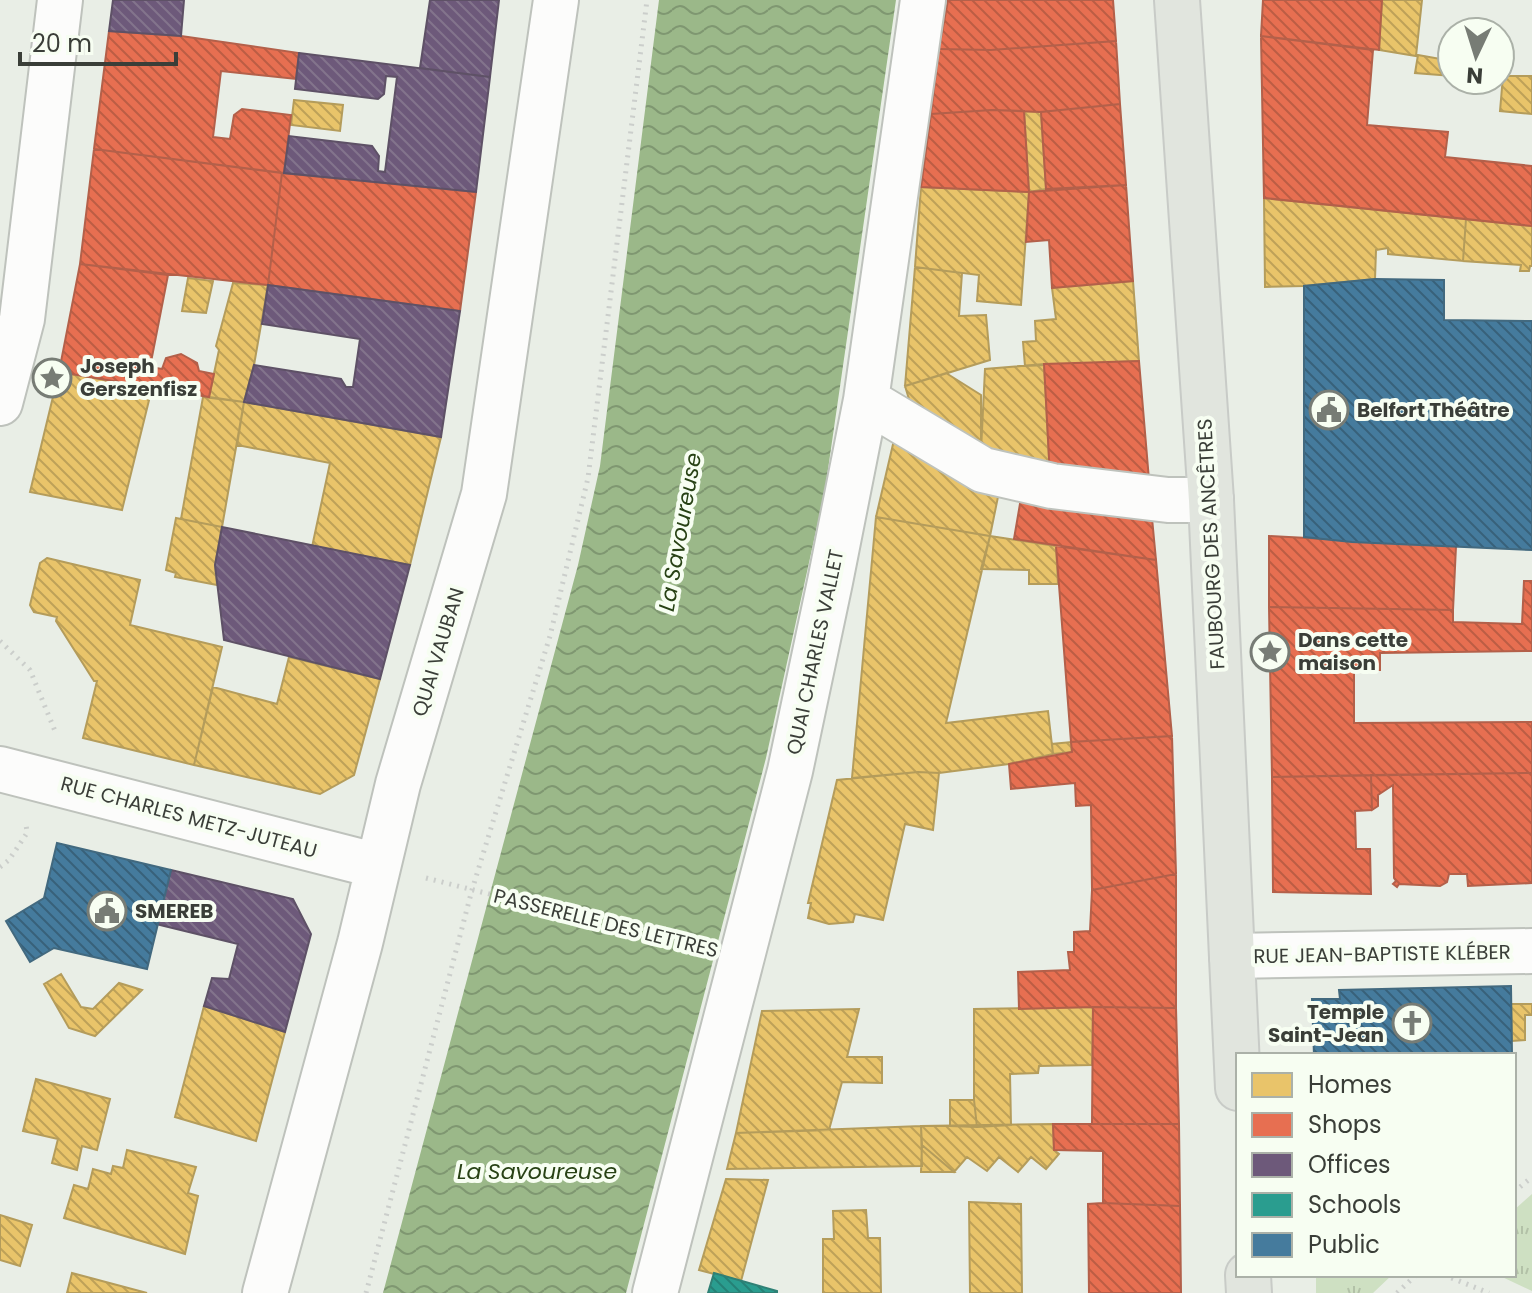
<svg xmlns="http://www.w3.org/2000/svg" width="1532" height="1293" font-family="Poppins,sans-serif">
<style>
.grass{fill:url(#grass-tufts)}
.water{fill:url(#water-waves)}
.homes{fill:url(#homes-back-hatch);stroke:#b49c5b;stroke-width:2}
.shops{fill:url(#shops-back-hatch);stroke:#b3604a;stroke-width:2}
.offices{fill:url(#offices-back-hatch);stroke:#5e5166;stroke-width:2}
.schools{fill:url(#schools-back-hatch);stroke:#2f8075;stroke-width:2}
.public{fill:url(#public-back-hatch);stroke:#42697f;stroke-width:2}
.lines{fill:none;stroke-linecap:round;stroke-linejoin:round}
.minor-casing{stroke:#bec2bc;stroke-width:48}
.major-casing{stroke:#c8cbc7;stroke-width:48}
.path{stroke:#cbcecb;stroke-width:5;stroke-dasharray:2 6;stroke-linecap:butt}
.minor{stroke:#fcfcfb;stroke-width:44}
.major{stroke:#e1e5de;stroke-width:44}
.labels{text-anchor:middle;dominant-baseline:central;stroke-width:8;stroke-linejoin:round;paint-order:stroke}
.poi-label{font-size:20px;font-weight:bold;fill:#3a3e38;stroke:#f7fef2;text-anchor:start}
.street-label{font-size:20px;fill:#3a3e38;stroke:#f7fef2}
.water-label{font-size:22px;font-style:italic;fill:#284215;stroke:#f7fef2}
</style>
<defs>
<pattern id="grass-tufts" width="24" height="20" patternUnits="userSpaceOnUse" patternTransform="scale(2)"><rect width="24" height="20" fill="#cee0c2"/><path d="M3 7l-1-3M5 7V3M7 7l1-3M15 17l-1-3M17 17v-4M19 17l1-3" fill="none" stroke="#b2c1a7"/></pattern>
<pattern id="water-waves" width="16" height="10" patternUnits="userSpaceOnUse" patternTransform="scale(2)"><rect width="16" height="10" fill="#9bb889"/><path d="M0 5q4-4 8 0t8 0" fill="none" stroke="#7f9771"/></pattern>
<pattern id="homes-back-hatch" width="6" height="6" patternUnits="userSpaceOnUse" patternTransform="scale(2)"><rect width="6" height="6" fill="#e9c46a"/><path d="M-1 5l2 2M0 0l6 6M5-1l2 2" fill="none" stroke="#bea158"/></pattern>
<pattern id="shops-back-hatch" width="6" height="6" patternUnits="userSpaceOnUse" patternTransform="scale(2)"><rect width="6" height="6" fill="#e76f51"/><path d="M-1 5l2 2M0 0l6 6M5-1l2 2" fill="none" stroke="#bc5d44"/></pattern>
<pattern id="offices-back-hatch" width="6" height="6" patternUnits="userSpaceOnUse" patternTransform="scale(2)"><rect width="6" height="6" fill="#6d597a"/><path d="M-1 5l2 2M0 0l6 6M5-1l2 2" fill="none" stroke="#83748c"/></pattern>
<pattern id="schools-back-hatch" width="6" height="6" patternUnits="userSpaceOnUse" patternTransform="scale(2)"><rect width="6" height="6" fill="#2a9d8f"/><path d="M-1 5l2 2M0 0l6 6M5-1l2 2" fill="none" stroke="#258176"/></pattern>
<pattern id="public-back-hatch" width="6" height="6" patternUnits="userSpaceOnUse" patternTransform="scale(2)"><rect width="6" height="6" fill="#457b9d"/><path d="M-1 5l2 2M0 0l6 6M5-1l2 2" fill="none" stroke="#38617a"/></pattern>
</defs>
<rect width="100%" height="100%" fill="#e9eee6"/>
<!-- grass -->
<path class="grass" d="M1532 1194V1291L1498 1275H1514V1210Z
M1316 1275H1392L1373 1293H1316Z"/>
<!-- water -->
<path class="water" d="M659 0H896L825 490 766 758 626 1293H383L578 565 600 466Z"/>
<!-- homes -->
<path class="homes" d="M1382 0H1422L1416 56 1379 50Z
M1418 55 1452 61V76L1415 73Z
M1503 76H1532V114L1500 111Z
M294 100 343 105 340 131 291 125Z
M1024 111 1041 112 1046 189 1029 192Z
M921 187 1029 192 1021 305 977 301 979 275 915 267Z
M1264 198 1466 219 1463 261 1388 254V248L1376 250 1375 279 1304 286 1265 287Z
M1466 219 1532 226V266H1530L1529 271H1520L1521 265 1463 261Z
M915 267 962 273 959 316 986 315 990 360 905 386Z
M188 278 213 281 206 313 182 311Z
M1133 281 1139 361 1025 366 1023 342 1036 341 1035 321 1056 319 1052 288Z
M233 283 268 285 254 365 244 402 209 397 219 350 216 346Z
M1044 364 1050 477 981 451 985 369Z
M59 372 152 388 122 510 30 492Z
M946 373 981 395V451L912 409 905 386Z
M203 397 244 402 222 527 181 519Z
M244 402 441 437 410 565 312 547 330 463 237 445Z
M894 440 1000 487 990 536 876 517Z
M876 517 990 536 946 723 1048 711 1053 754 1009 764 939 773 918 772 852 778Z
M176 518 222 527 215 565 217 585 175 577 176 573 166 570Z
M990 536 1056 546 1058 584H1029V570L981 569Z
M47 558 140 580 130 625 222 647 194 765 83 738 97 681H94L56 621 57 617 34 612 30 605 40 563Z
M289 657 380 679 354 775 320 794 194 765 213 687 277 704Z
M1071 742 1072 752 1053 754 1052 744Z
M918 772 939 773 933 830 905 824 883 920 855 914 853 922 829 924 808 918 811 903H808L837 780Z
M61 974 81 1007 93 1009 119 983 142 990 95 1036 69 1028 44 984Z
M1511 1004H1532V1015H1525V1040L1512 1041Z
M204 1006 285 1032 256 1141 175 1117Z
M1093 1007 1092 1065 1039 1066 1038 1073 1010 1074 1011 1125 977 1127 974 1100V1009Z
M859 1009 847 1057H882V1083L842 1082 829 1130 736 1133 762 1011Z
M36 1079 110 1099 97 1150 82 1146 77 1170 52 1163 58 1139 23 1131Z
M950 1100H974L977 1127 950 1126Z
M1053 1124 1054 1150 1059 1154 1046 1169 1031 1157 1018 1172 999 1157 987 1171 967 1157 954 1172 922 1145 921 1126Z
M921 1126 922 1166 727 1169 736 1133Z
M922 1145 954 1172H921Z
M127 1150 196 1167 188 1193 198 1196 185 1254 64 1218 74 1185 88 1189 93 1169 111 1174 113 1166 123 1168Z
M726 1179 768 1180 741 1281 699 1270Z
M969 1202 1021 1204 1022 1293H970Z
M866 1210 868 1238H880L881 1293H823V1239H834L833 1211Z
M0 1215 32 1225 20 1266 0 1260Z
M72 1273 147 1293H67Z"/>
<!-- shops -->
<path class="shops" d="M948 0H1113L1116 41 991 50 939 49Z
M1263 0H1382L1379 50 1261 36Z
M109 31 181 36 299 53 296 79 221 71 213 137 230 139 234 115 242 109 291 115 284 173 94 149Z
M1261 36 1373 50 1367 125 1448 132 1445 157 1532 166V226L1264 198Z
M1116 41 1120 104 1041 112 992 110 931 114 939 49 991 50Z
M1120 104 1126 185 1046 189 1041 112Z
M992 110 1024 111 1029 192 921 187 931 114Z
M94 149 282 173 268 285 80 264Z
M282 173 476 192 460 311 268 285Z
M1126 185 1133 281 1052 288 1049 240 1026 242 1029 192Z
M80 264 168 275 150 367 162 369 166 358 181 354 197 363 199 371 214 374 209 397 59 372Z
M1139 361 1149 480 1050 477 1044 364Z
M1022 492 1152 518 1156 560 1014 539Z
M1269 536 1456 546 1453 610 1269 607Z
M1056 546 1156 560 1172 736 1071 742Z
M1524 581H1532V651L1380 653V670H1354V723L1532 722V773L1272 777 1269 607 1453 610V622L1522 624Z
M1172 736 1176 874 1092 890 1091 805 1076 806 1075 783 1011 789 1009 764 1072 752 1071 742Z
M1532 773V883L1468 886 1467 874H1449L1447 882 1440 886 1399 884 1397 887 1393 884 1396 881 1394 878 1393 785 1378 795V806L1372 810 1371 775Z
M1371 775 1372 810 1355 811 1356 849H1370L1371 894 1273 892 1272 777Z
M1176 874V1008L1093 1007 1019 1009 1018 972 1070 970 1068 952H1074V932L1090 931 1092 890Z
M1093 1007 1176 1008 1179 1124H1092Z
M1053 1124H1179L1180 1206 1103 1203V1151L1054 1150Z
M1103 1203 1180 1206 1181 1293H1089L1088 1204Z"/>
<!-- offices -->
<path class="offices" d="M113 0H184L181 36 109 31Z
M430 0H499L490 77 420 68Z
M299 53 490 77 476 192 284 173 289 136 372 146 379 156 378 171 385 172 397 77 386 76 384 94 378 99 295 89Z
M268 285 460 311 441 437 244 402 254 365 341 379 346 387H353L360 339 262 324Z
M222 527 410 565 380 679 224 640 215 565Z
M171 870 293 899 311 934 285 1032 204 1006 212 978 229 979 238 944 156 924Z"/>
<!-- schools -->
<path class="schools" d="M714 1273 777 1291V1293H708Z"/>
<!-- public -->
<path class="public" d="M1375 279 1444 280V320L1532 321V550L1352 542 1304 537V286Z
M57 843 171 870 147 969 54 948 30 962 6 921 44 898Z
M1511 986 1512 1055H1314L1312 999H1340L1339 990Z"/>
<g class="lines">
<defs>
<path id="minor" d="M866 400 983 470 1052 486 1168 500H1211
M0 403 22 319 60 0
M0 769 378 866
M1232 956 1532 951
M265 1293 360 943 398 784 484 494 556 0
M655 1293 790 771 830 582 866 400 923 0"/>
<path id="major" d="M1177 0 1211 500 1238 1088
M1248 1275 1249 1293"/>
</defs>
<!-- minor casing -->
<use href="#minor" class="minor-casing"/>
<!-- major casing -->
<use href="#major" class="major-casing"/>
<!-- path -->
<path class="path" d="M0 641 30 670 55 731 53 734
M0 867 9 860 27 833 26 824
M426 878 695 946
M1514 1192 1532 1177
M1444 1275 1489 1293
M366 1293 472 890 550 636 588 478 647 0
M1397 1293 1416 1275"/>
<!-- minor -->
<use href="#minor" class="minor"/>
<!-- major -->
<use href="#major" class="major"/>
</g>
<!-- icons -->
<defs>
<symbol id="sight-ring" viewBox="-11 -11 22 22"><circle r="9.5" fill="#f7fef2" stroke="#777c75" stroke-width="1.5"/><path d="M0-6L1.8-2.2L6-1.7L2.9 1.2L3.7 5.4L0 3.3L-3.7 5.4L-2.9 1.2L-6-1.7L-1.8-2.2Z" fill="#777c75"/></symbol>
<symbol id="civic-ring" viewBox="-11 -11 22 22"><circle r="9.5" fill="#f7fef2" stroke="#777c75" stroke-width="1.5"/><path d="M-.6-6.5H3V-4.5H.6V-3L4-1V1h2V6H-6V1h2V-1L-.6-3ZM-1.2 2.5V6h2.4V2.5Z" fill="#777c75"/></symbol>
<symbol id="church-ring" viewBox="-11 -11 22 22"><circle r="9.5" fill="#f7fef2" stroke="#777c75" stroke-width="1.5"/><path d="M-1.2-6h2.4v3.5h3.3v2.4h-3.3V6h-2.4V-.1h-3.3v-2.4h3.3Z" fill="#777c75"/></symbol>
</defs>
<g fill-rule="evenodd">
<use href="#sight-ring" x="30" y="356" width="44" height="44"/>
<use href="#civic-ring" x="1307" y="388" width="44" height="44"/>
<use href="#sight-ring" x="1248" y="630" width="44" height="44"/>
<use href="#civic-ring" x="85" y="889" width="44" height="44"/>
<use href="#church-ring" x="1390" y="1001" width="44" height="44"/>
</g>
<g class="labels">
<!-- poi labels -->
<g class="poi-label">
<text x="80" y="366">Joseph<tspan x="80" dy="23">Gerszenfisz</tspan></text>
<text x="1357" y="410">Belfort Théâtre</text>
<text x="1298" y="640">Dans cette<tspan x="1298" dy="23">maison</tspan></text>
<text x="135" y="911">SMEREB</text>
<text x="1384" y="1012" text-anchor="end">Temple<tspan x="1384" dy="23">Saint-Jean</tspan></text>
</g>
<!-- street labels -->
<g class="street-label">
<text transform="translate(1211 544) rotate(-93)">FAUBOURG DES ANCÊTRES</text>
<text transform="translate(438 652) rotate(-73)">QUAI VAUBAN</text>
<text transform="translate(815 652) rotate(-78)">QUAI CHARLES VALLET</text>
<text transform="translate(189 817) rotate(15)">RUE CHARLES METZ-JUTEAU</text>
<text transform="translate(606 923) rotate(14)">PASSERELLE DES LETTRES</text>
<text transform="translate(1382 954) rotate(-1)">RUE JEAN-BAPTISTE KLÉBER</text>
</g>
<!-- water labels -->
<g class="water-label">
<text transform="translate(680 532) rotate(-80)">La Savoureuse</text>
<text x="537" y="1171">La Savoureuse</text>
</g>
</g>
<!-- legend -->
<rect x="1236" y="1053" width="280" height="224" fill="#f7fef2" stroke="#abb1a8" stroke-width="2"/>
<rect x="1252" y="1073" width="40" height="24" fill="#e9c46a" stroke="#abb1a8" stroke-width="2"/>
<text x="1308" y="1093" font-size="24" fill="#3a3e38">Homes</text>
<rect x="1252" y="1113" width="40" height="24" fill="#e76f51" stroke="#abb1a8" stroke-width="2"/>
<text x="1308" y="1133" font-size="24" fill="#3a3e38">Shops</text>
<rect x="1252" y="1153" width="40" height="24" fill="#6d597a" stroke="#abb1a8" stroke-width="2"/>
<text x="1308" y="1173" font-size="24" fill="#3a3e38">Offices</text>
<rect x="1252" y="1193" width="40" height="24" fill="#2a9d8f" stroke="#abb1a8" stroke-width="2"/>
<text x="1308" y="1213" font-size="24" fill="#3a3e38">Schools</text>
<rect x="1252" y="1233" width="40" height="24" fill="#457b9d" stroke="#abb1a8" stroke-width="2"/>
<text x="1308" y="1253" font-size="24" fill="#3a3e38">Public</text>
<!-- north arrow -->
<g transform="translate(1476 56) rotate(184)"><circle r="38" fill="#f7fef2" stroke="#abb1a8" stroke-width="2"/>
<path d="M0-6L14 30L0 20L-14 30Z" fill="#777c75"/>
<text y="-12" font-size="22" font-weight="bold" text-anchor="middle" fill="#3a3e38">N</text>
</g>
<!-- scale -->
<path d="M20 52v12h156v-12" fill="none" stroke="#3a3e38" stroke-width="4"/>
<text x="32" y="52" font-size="24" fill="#3a3e38" stroke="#f7fef2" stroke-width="6" paint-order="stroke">20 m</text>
</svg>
